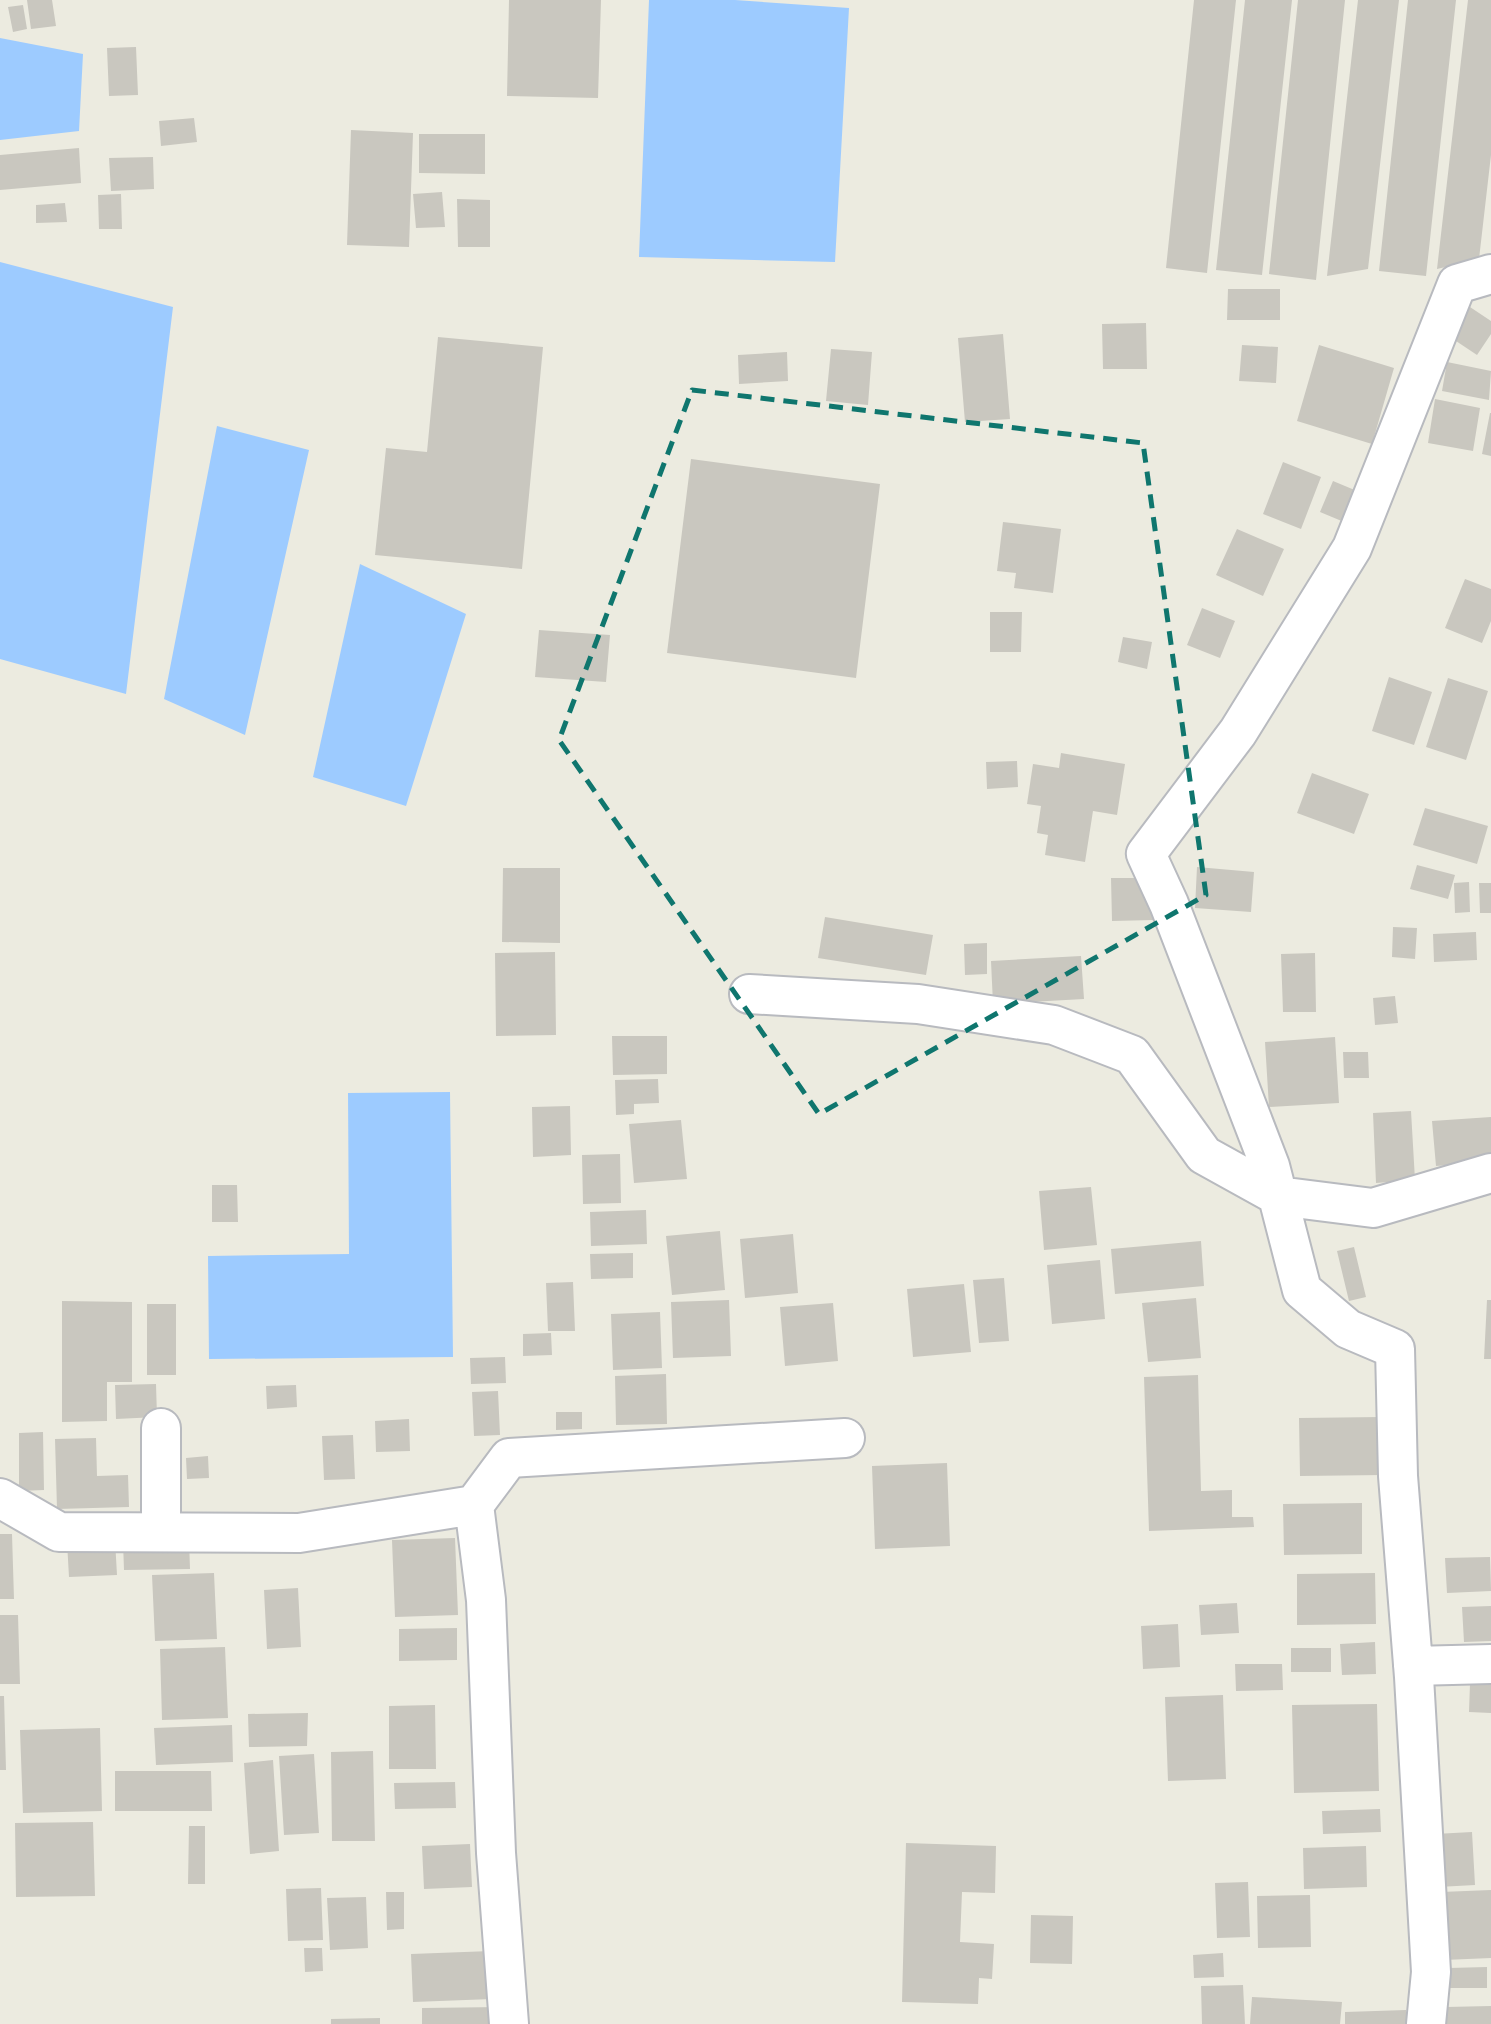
<svg xmlns="http://www.w3.org/2000/svg" width="1491" height="2024" font-family="'DM Sans',sans-serif">
<style>
.water{fill:#9dcbff}
.building{fill:#c9c7bf}
.lines{fill:none;stroke-linecap:round;stroke-linejoin:round}
.minor-casing{stroke:#b8babf;stroke-width:42}
.minor{stroke:#fff;stroke-width:38}
.marked{fill:none;stroke:#0f766e;stroke-width:5;stroke-dasharray:14 9;stroke-linejoin:round}
</style>
<rect width="100%" height="100%" fill="#ecebe0"/>
<!-- water -->
<path class="water" d="M649 0H735L849 8 835 262 639 257Z
M0 38 83 54 79 131 0 140Z
M0 262 173 307 126 694 0 659Z
M217 426 309 450 245 735 164 699Z
M360 564 466 614 406 806 313 777Z
M450 1092 453 1357 209 1359 208 1256 349 1254 348 1093Z"/>
<!-- building -->
<path class="building" d="M27 0H52L56 26 31 29Z
M509 0H601L598 98 507 96Z
M1194 0H1236L1207 273 1166 268Z
M1245 0H1292L1262 275 1216 270Z
M1298 0H1345L1316 280 1269 274Z
M1358 0H1399L1368 269 1327 276Z
M1408 0H1456L1426 276 1379 271Z
M1468 0H1491V155L1479 259 1437 269Z
M23 5 27 29 13 32 8 7Z
M136 47 138 95 109 96 107 48Z
M194 118 197 142 161 146 159 121Z
M351 130 413 133 409 247 347 245Z
M419 134H485V174L419 173Z
M79 148 81 183 0 190V155Z
M153 157 154 189 111 191 109 158Z
M442 192 445 227 416 228 413 194Z
M121 194 122 229H99L98 195Z
M457 199 490 200V247H458Z
M65 203 67 222 36 223V205Z
M1228 289H1280V320H1227Z
M1470 307 1491 321V334L1477 355 1450 337Z
M1146 323 1147 369H1103L1102 324Z
M1003 334 1010 419 965 422 958 338Z
M438 337 543 347 522 569 375 555 386 448 427 452Z
M1242 345 1278 347 1276 383 1239 381Z
M1319 345 1394 368 1372 444 1297 421Z
M831 349 872 352 868 405 826 401Z
M787 352 788 381 739 384 738 355Z
M1447 362 1491 371 1489 400 1442 391Z
M1435 399 1480 408 1473 451 1428 443Z
M1490 413H1491V456L1482 454Z
M691 459 880 484 856 678 667 653Z
M1283 462 1321 477 1301 529 1263 514Z
M1333 481 1357 491 1344 522 1320 512Z
M1003 522 1061 529 1053 593 1014 588 1016 573 997 571Z
M1237 529 1284 549 1263 596 1216 575Z
M1465 579 1491 589V621L1482 643 1445 628Z
M1202 608 1235 621 1220 658 1187 645Z
M990 612H1022L1021 652H990Z
M539 630 610 635 606 682 535 677Z
M1123 637 1152 642 1147 669 1118 662Z
M1389 677 1432 692 1414 745 1372 731Z
M1448 678 1488 691 1466 760 1426 747Z
M1061 753 1125 764 1117 815 1093 811 1085 862 1045 855 1048 835 1037 833 1041 806 1027 804 1033 764 1059 768Z
M1017 761 1018 787 987 789 986 762Z
M1312 773 1369 794 1354 834 1297 813Z
M1425 808 1488 826 1477 864 1413 845Z
M1417 865 1455 875 1448 899 1410 889Z
M1197 867 1254 872 1251 912 1195 908Z
M503 868H560V943L502 942Z
M1111 878H1153L1154 920 1112 921Z
M1469 882 1470 912 1455 913 1454 883Z
M1479 883H1491V913H1480Z
M825 917 933 935 926 975 818 958Z
M1393 927 1417 928 1415 959 1392 957Z
M1476 932 1477 960 1434 962 1433 934Z
M987 943V974L965 975 964 944Z
M555 952 556 1035 496 1036 495 953Z
M1315 953 1316 1012H1283L1281 954Z
M1081 956 1084 999 993 1004 991 961Z
M1395 996 1398 1023 1375 1025 1373 998Z
M612 1036H667V1074L613 1075Z
M1335 1037 1339 1103 1269 1107 1265 1042Z
M1343 1052H1368L1369 1078H1344Z
M658 1079 659 1103 634 1104V1114L616 1115 615 1080Z
M570 1106 571 1155 533 1157 532 1107Z
M1411 1111 1415 1180 1376 1183 1373 1113Z
M1491 1117V1162L1436 1166 1432 1121Z
M681 1120 687 1179 634 1183 629 1124Z
M620 1154 621 1203 583 1204 582 1155Z
M212 1185H237L238 1222H212Z
M1091 1187 1097 1245 1044 1250 1039 1191Z
M646 1210 647 1244 591 1246 590 1212Z
M720 1231 725 1290 672 1295 666 1236Z
M793 1234 798 1293 745 1298 740 1239Z
M1201 1241 1204 1286 1115 1294 1111 1249Z
M1354 1247 1366 1297 1349 1301 1337 1251Z
M633 1253V1278L591 1279 590 1254Z
M1100 1260 1105 1319 1052 1324 1047 1265Z
M1004 1278 1009 1341 979 1343 973 1280Z
M573 1282 575 1331H548L546 1283Z
M964 1284 971 1352 913 1357 907 1289Z
M1196 1298 1201 1358 1148 1362 1142 1303Z
M729 1300 731 1356 673 1358 671 1302Z
M1487 1300H1491V1359H1484Z
M62 1301 132 1302V1382H107V1421L62 1422Z
M833 1303 838 1361 785 1366 780 1307Z
M147 1304H176V1375H147Z
M660 1312 662 1368 613 1370 611 1314Z
M551 1333 552 1355 523 1356V1334Z
M505 1357 506 1383 471 1384 470 1358Z
M666 1374 667 1424 616 1425 615 1376Z
M1198 1375 1201 1491 1232 1490V1517H1253L1254 1527 1149 1531 1144 1377Z
M156 1384 157 1417 116 1419 115 1385Z
M296 1385 297 1407 267 1409 266 1386Z
M498 1391 500 1435 474 1436 472 1392Z
M556 1412H582V1429L556 1430Z
M1381 1417 1383 1475 1300 1476 1299 1418Z
M409 1419 410 1451 376 1452 375 1421Z
M43 1432 44 1490 19 1491V1433Z
M353 1435 355 1479 324 1480 322 1436Z
M96 1438 97 1476 128 1475 129 1507 57 1509 55 1439Z
M208 1456 209 1478 187 1479 186 1458Z
M947 1463 950 1546 875 1549 872 1466Z
M1362 1503V1554L1284 1555 1283 1504Z
M0 1534H12L14 1599H0Z
M455 1538 458 1615 395 1617 392 1540Z
M115 1540 117 1575 69 1577 67 1542Z
M189 1540 190 1569 124 1570 123 1542Z
M1490 1557 1491 1591 1447 1593 1445 1558Z
M214 1573 217 1639 155 1641 152 1575Z
M1375 1573 1376 1624 1297 1625V1574Z
M298 1588 301 1647 267 1649 264 1590Z
M1237 1603 1239 1633 1201 1635 1199 1605Z
M1491 1606V1641L1464 1642 1462 1607Z
M0 1615H18L20 1684H0Z
M1178 1624 1180 1667 1143 1669 1141 1626Z
M457 1628V1660L399 1661V1629Z
M1375 1642 1376 1674 1342 1675 1340 1644Z
M225 1647 228 1718 162 1720 160 1649Z
M1291 1648H1331V1672H1291Z
M1471 1656 1491 1657V1713L1469 1712Z
M1235 1664H1282L1283 1690 1236 1691Z
M1223 1695 1226 1779 1168 1781 1165 1697Z
M0 1696H4L6 1770H0Z
M1377 1704 1379 1791 1294 1793 1292 1705Z
M435 1705 436 1769H389V1706Z
M308 1713 307 1746 249 1747 248 1714Z
M232 1725 233 1762 156 1765 154 1728Z
M100 1728 102 1811 23 1813 20 1730Z
M373 1751 375 1841H332L331 1752Z
M314 1754 319 1833 284 1835 279 1756Z
M273 1760 279 1851 250 1854 244 1763Z
M115 1771H211L212 1811H115Z
M455 1782 456 1808 395 1809 394 1783Z
M1380 1809 1381 1832 1323 1834 1322 1811Z
M93 1822 95 1896 16 1897 15 1823Z
M189 1826H205V1884H188Z
M1472 1832 1475 1885 1438 1887 1435 1834Z
M906 1843 996 1846 995 1893 962 1892 960 1942 994 1944 992 1979 979 1978 978 2004 902 2002Z
M470 1844 472 1887 424 1889 422 1846Z
M1366 1846 1367 1887 1304 1889 1303 1848Z
M1248 1882 1250 1937 1217 1938 1215 1883Z
M321 1888 323 1940 288 1941 286 1889Z
M1491 1890V1958L1444 1960 1441 1892Z
M386 1892H404V1929L387 1930Z
M1310 1895 1311 1947 1258 1948 1257 1896Z
M366 1897 368 1948 330 1950 327 1898Z
M1031 1915 1073 1916 1072 1964 1030 1963Z
M304 1948H322L323 1971 305 1972Z
M491 1951 492 1999 413 2002 411 1954Z
M1223 1953 1224 1977 1194 1978 1193 1955Z
M1487 1967V1988H1449V1968Z
M1243 1985 1245 2024H1202L1201 1986Z
M1252 1997 1342 2002 1340 2024H1250Z
M1491 2006V2024H1447L1446 2007Z
M501 2007 502 2024H422V2008Z
M1406 2010V2024H1345V2012Z
M380 2018V2024H331V2019Z"/>
<g class="lines">
<defs>
<path id="minor" d="M749 994 918 1004 1054 1025 1132 1055 1204 1155 1278 1196 1373 1208 1491 1173
M161 1428V1532
M0 1498 59 1532 299 1533 474 1505 486 1600 496 1853 509 2024
M474 1505 509 1458 845 1438
M1413 1666 1491 1664
M1426 2024 1431 1972 1414 1677 1398 1476 1395 1349 1348 1329 1302 1290 1270 1166 1169 904 1146 854 1238 732 1352 548 1457 284 1491 274"/>
</defs>
<!-- minor casing -->
<use href="#minor" class="minor-casing"/>
<!-- minor -->
<use href="#minor" class="minor"/>
</g>
<!-- marked area -->
<path class="marked" d="M692 390 1143 443 1206 895 819 1114 559 740Z"/>
</svg>
